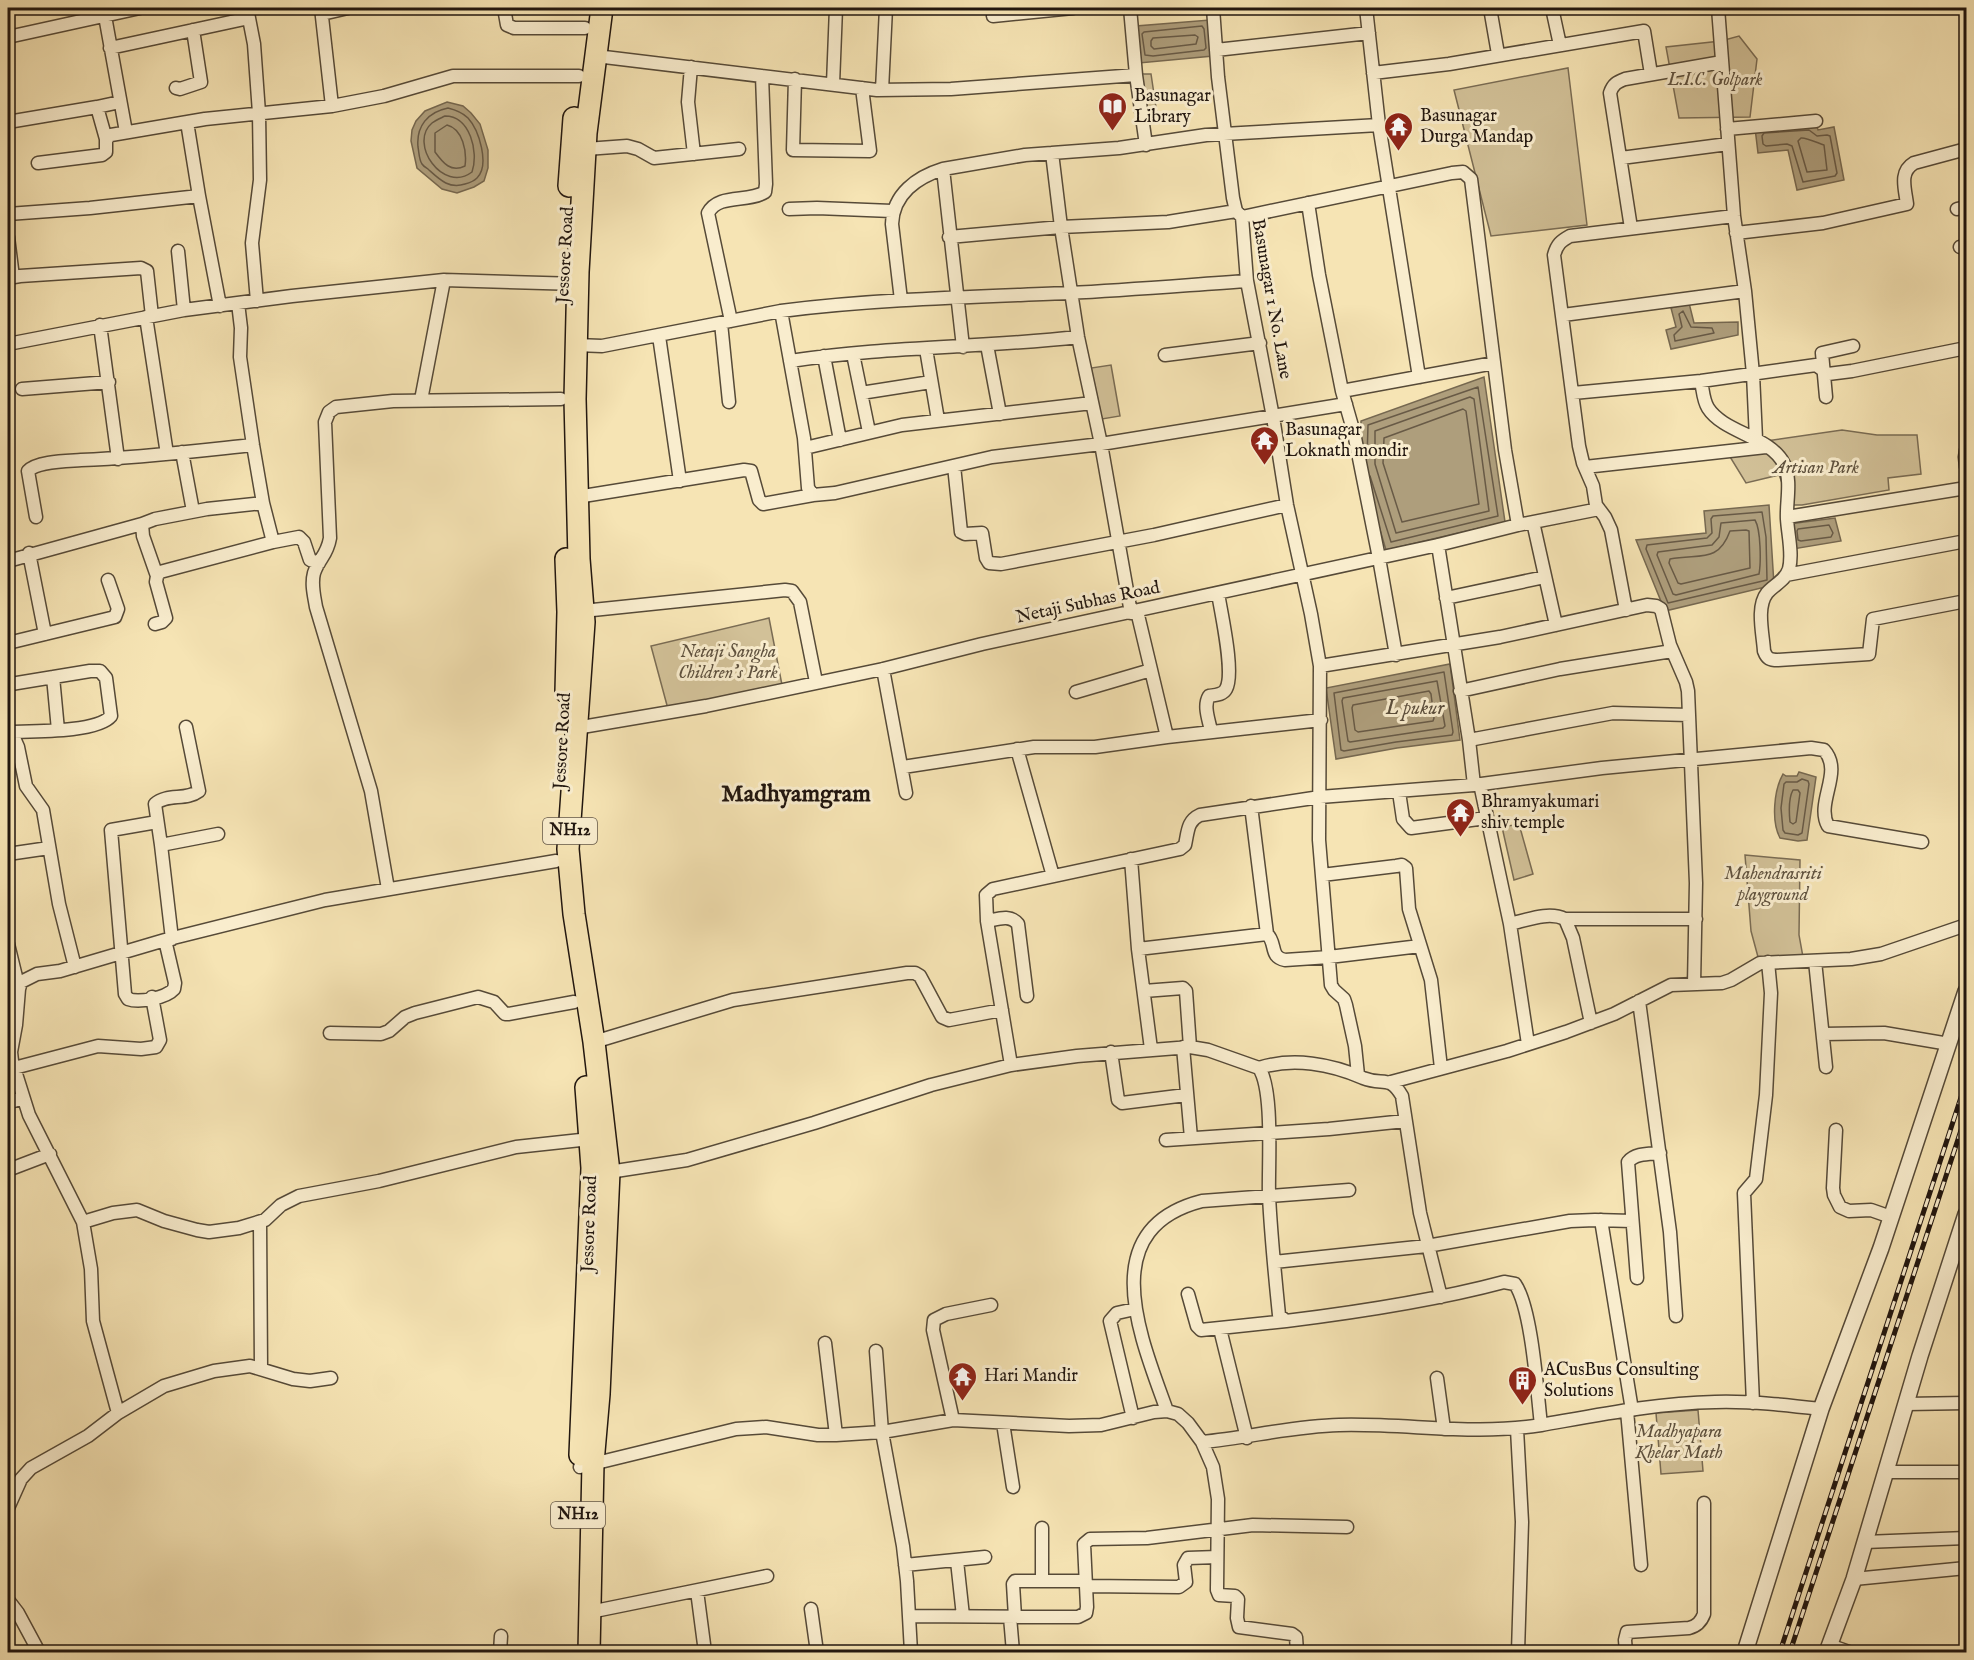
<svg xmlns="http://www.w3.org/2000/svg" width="1974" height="1660" font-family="'IM FELL English',serif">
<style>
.green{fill:#d2c198;stroke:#7a6c54;stroke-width:1.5}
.water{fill:#ae9e7c;stroke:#766850;stroke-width:1.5}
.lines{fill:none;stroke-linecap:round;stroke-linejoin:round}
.shore{stroke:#685a46;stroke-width:1.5}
.minor-casing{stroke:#564a38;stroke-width:15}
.tertiary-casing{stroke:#564a38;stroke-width:18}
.trunk-casing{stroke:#21160f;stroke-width:24}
.minor{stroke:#f9edce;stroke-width:12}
.tertiary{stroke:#f9edce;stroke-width:15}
.trunk{stroke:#f6e4b4;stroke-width:21}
.rail-casing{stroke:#21160f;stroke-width:5}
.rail{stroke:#f9edce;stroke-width:3;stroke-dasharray:9;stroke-linecap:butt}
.labels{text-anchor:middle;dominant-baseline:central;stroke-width:6;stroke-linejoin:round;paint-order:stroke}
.shield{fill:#f9edce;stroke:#625648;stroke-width:1.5}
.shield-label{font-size:16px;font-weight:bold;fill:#21160f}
.park-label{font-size:18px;font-style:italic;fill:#5f523f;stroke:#f9edce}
.poi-label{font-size:18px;fill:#21160f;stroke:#f9edce;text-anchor:start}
.street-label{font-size:18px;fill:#21160f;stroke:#f9edce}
.water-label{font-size:20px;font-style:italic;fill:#594c3b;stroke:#f9edce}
.district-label{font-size:24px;font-weight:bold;fill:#21160f;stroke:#f9edce}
</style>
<rect width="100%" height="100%" fill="#f6e4b4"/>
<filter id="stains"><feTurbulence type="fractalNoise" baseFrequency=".00333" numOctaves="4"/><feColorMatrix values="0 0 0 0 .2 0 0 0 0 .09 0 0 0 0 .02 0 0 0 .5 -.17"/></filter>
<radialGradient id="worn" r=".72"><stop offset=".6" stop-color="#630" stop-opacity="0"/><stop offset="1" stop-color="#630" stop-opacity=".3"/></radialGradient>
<!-- green -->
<path class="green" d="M1739 36 1757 59 1750 117 1679 118 1666 47 1721 41Z
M1568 68 1587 225 1491 236 1454 90Z
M1142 74H1151L1158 121 1145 124Z
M1111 365 1120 416 1102 419 1091 368Z
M1842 430 1877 435H1917L1921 474 1888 478 1889 490 1802 505H1791L1779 475 1746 483 1724 447Z
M769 618 782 685 668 709 651 646Z
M1519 824 1533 874 1514 880 1502 827Z
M1745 855 1800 860 1799 935 1803 957H1758L1751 931Z
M1698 1410 1703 1471 1661 1474 1656 1413Z"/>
<!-- water -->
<path class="water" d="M1210 20 1213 56 1139 63 1136 26Z
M447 102 463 106 471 113 480 124 488 150V168L484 181 474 187 457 193 442 189 417 168 411 141 412 130 416 121 425 111Z
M1816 123 1818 130 1834 127 1844 180 1797 190 1788 150 1758 153 1755 128Z
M1689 303 1694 323 1738 322V335L1671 349 1666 330 1676 327 1671 308Z
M1484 377 1505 522 1386 550 1361 466V421Z
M1769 505 1774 585 1665 611 1636 540 1706 533 1704 511Z
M1835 518 1841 541 1793 549 1789 524Z
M1450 664 1460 740 1397 748 1336 759 1326 688Z
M1799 772 1816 777 1807 840 1798 841 1780 838C1771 821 1774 790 1783 774L1786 776H1797Z"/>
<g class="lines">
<!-- shore -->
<path class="shore" d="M1202 26 1204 29 1206 48 1204 50 1153 56 1145 55 1142 34 1144 32Z
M1195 35 1198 37 1196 44 1154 49 1151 46V41L1153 38Z
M448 108C456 110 462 112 468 118 479 130 490 165 477 178 474 181 469 183 465 184 449 189 440 180 429 170 427 168 424 167 422 164 419 160 419 152 418 147 416 126 428 112 448 108Z
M445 116C470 116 479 152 472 172 443 194 408 143 432 123 436 120 441 118 445 116Z
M447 125C463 129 467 152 465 166 451 173 443 163 435 152V133Z
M1809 130 1817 136 1827 135 1830 136 1837 173 1835 176 1803 182 1792 146 1787 144 1766 146 1763 144 1762 136 1764 133Z
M1801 138C1805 137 1818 143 1824 145L1827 170 1807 172 1798 141Z
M1683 311 1691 327 1712 328 1714 333 1675 341 1674 335 1682 327 1679 314Z
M1470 397 1474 399 1489 511 1396 533 1375 464V431Z
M1463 409 1466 411 1479 504 1402 522 1383 463 1384 438Z
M1367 459 1368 425 1478 387 1498 516 1391 542 1370 476
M1762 512 1766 537 1767 580 1668 603 1646 549 1647 545 1707 538 1712 533 1711 519 1713 516Z
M1755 520C1761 530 1761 563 1759 574L1676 595 1673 594 1657 555 1658 552 1712 545 1719 537 1721 523Z
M1829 525 1833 533 1831 537 1801 541 1798 540 1797 531 1798 529Z
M1746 530 1749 531 1750 568 1681 584 1678 583 1669 563 1670 559C1699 553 1718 564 1730 531Z
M1444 672 1453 732 1452 735 1396 742 1344 751 1341 750 1334 693Z
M1437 681 1445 726 1443 728 1350 742 1348 741 1342 701 1343 698Z
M1429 691 1431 694 1434 718 1433 721 1358 732 1355 730 1352 708 1353 705Z
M1802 779 1808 781 1809 784 1802 833 1798 835 1785 833 1783 830 1781 808 1784 784 1786 782H1797Z
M1793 790H1798L1800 793 1796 822 1793 824 1790 822C1789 812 1788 799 1793 790Z"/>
<defs>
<path id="minor" d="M247 8 254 44 259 113 260 180 252 243 257 301
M321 8 332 106
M504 8 507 25 514 28H585
M1130 8 1136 75 1146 145
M1213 8 1218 77 1233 198 1236 211 1242 217 1247 281 1273 417 1287 505 1311 614 1320 666 1319 840 1331 985 1334 990 1344 999 1346 1005 1355 1046 1358 1075
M1366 8 1379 125 1419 377
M1490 8 1498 54
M1552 8 1560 45
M1718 8 1734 216 1745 291 1753 374 1756 439
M322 14 348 8
M105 16 126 132
M993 16 1073 8
M8 37 140 8
M110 48 249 18
M1216 50 1369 33
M596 56 877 90 951 89 1136 75
M691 67 688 102 694 154
M1373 73 1449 64 1644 31 1651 74
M795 79 793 150 870 151 862 88
M833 84 836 8
M176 88 180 89 201 82 193 30
M882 90 886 8
M97 107 106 139
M8 122 97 107 120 102
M1727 129 1816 121
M586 149 627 146 638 149 654 158 739 149
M1052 153 1061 227 1168 222 1236 211
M1621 158 1728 144
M38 163 102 155 106 152V139L111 135 205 119 332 106 384 96 453 76H579
M199 196 220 306
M1308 203 1319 275 1342 391 1354 433 1379 558 1396 655
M789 209 817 208 892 211
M1957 209 1966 207
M8 214 90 208 199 196 187 122
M1242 217 1452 173 1463 172 1471 179 1505 450 1518 525
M1631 228 1610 93C1613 84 1617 82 1625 79L1722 62
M1736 233 1823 223 1907 204C1905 188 1899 172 1914 163L1966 149
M8 237 13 277
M949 237 1061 227 1078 337 1101 444 1131 613
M1960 247 1966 246
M178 251 184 310
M8 278 20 276 141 268 147 271 152 316
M901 300 892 224C893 194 917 177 943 169
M238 303 241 328 240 357 253 445 263 503 273 542
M781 311 804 438 808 488 813 495 835 493 992 457 1101 444 1346 404
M1563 315 1745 291
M146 317 167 454
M731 321 708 213C719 193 747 203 765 192L766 184 762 76
M721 323 729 402
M100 325 118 459
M659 336 680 481
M8 344 184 310 292 296 444 280 578 284
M576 345 602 346 781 311C876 299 973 297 1069 293 1128 290 1188 285 1247 281
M987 345 1000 414
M963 347 943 169 1025 155 1119 148 1206 135 1379 125
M926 349 938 420
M853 354 869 432
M1165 355 1260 343
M824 356 840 440
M790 361C885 346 982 348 1078 337
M1701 381C1703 390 1703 400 1708 408 1724 433 1770 436 1784 464 1792 481 1786 502 1787 519 1788 535 1793 554 1789 569 1785 581 1775 584 1767 593 1756 607 1763 634 1764 651 1767 659 1770 660 1778 660L1869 654 1873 619 1966 601
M22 389 109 382
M1342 391 1494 363
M861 393 931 382
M1573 393 1701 381 1816 365 1828 374 1852 371 1966 348
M1826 397 1822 353 1853 346
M421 400 444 280
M805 448 902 425 1092 403
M182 452 193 511
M954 466 961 532 965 534 982 533 986 558 989 563 1001 564 1154 535 1287 505
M1585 467 1766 447
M1966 467 1965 457 1966 450
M577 497 744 470 751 471 759 500 763 504 813 495
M36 517 28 471C37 461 68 461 81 460 139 458 196 451 253 445
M1787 517 1966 488
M1533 522 1556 625
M1438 545 1469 740
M29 553 45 634
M8 561 142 524
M1786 575 1966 541
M157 576 143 536 142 524 155 519 207 509 263 503
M1446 598 1545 577
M1626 610 1611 530 1605 517 1596 505 1593 486 1583 463 1579 446 1554 255C1557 244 1561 241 1570 236L1734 216
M583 611 785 590 792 591 800 602 816 682
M1137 611 1167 737
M155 624 162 622 166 618 156 582 157 576 160 572 273 542 299 537 304 542 310 560 319 563
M8 643 115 617 118 609 108 580
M1320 666 1500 637 1647 605 1656 606 1661 609 1670 645 1686 682 1688 691 1696 883 1694 984
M883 669 906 793
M53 677 58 730
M1460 691 1560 669 1672 651
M1076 692 1151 670
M576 728 706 706 883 669 982 644 1438 545 1518 525 1599 509
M1211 731C1209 720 1203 706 1209 696 1215 695 1223 695 1226 689 1235 673 1221 613 1218 593
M8 732C30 731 97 733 111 716L106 678 100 671H90L11 684
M8 733 14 738 18 747 26 786 43 810 59 904 75 967
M1017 749 1053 876
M903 767 1034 747H1095L1167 737 1321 720
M1480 784 1510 924 1528 1044
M1474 785 1469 740 1613 713 1689 715
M1399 792 1403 819 1411 828 1486 818
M1251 806 1267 934
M157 822 111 830 125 994 128 999C139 1003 166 998 174 989L175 983 165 940
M161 845 155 804C167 793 186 801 199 791L186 727
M8 854 49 848
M1131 859 1138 949 1151 1049
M1322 875 1396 866 1402 865 1406 868 1409 909 1431 980 1441 1068
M388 889 371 791 316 607C314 595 311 584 314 573 319 558 327 556 330 538L325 422 329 412 336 407 393 401 561 399
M1565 919H1696
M987 921C998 919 1010 914 1018 924L1027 996
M1510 924C1527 920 1549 911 1565 919L1573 938 1591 1023
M172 939 161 845 218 834
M8 944 19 989
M1138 949 1267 934C1277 943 1269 957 1285 960L1329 957 1420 946
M1815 961 1826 1067
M1144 991 1183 988 1186 991 1190 1047
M1639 1001 1670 1232 1676 1316
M330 1033 381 1034 389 1031 405 1017 415 1013 478 997 494 1002 505 1014H508L574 1002
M1823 1034 1884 1033 1949 1044
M594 1042 733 1000 907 973H915L920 976 942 1017 949 1020 1002 1010
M1183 1047 1191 1138
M1111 1052 1118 1100 1122 1103 1186 1095
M1011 1065 987 921 986 895 993 889 1180 849 1185 845C1188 832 1187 821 1200 815L1320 797 1474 785 1602 768 1811 748 1824 750C1844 772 1815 802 1828 826L1922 842
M14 1068 98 1046 141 1049 156 1047 160 1040 152 997
M1259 1068C1293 1057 1331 1064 1363 1078 1383 1086 1389 1074 1402 1096L1420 1213 1441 1297
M1391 1082 1507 1051 1566 1032 1614 1014 1671 985 1722 983 1731 980 1760 963 1851 959 1881 954 1966 925
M8 1103 22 1098
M1836 1130 1833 1188 1834 1195 1840 1207 1849 1211 1871 1210 1891 1217
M1166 1140 1329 1129 1405 1121
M8 1170 50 1154
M609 1172 687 1160 814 1123 931 1085 1011 1065 1077 1056 1190 1047 1208 1050 1259 1068C1274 1090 1268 1167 1269 1196 1271 1235 1275 1276 1279 1315L1286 1321C1359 1312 1433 1301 1504 1282L1515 1284C1532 1309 1537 1391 1541 1425 1598 1415 1657 1403 1715 1402 1751 1401 1786 1405 1821 1409
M1601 1220 1632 1410
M83 1222 113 1213 137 1210 164 1221 197 1230 209 1232 239 1228 265 1220 281 1205 299 1196 379 1181 516 1147 590 1139
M260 1222 261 1369
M1274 1262 1427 1246 1570 1221 1595 1220 1632 1221
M1637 1278 1628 1162C1635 1153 1649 1154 1660 1153
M1188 1294 1197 1326 1201 1330 1286 1321
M1220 1329 1247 1438
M825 1343 836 1435
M876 1351 882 1432 903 1546 907 1581 911 1652
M1437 1378 1444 1429
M1753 1403 1744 1193 1756 1179 1766 1095 1771 993 1768 962
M1906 1404 1966 1403
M1167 1411C1141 1338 1093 1229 1202 1201L1349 1190
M1627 1411 1641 1565
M118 1413 93 1321 91 1269 83 1222 29 1115 12 1061 11 1052 16 1025 19 989 21 982 37 974 60 971 165 940 325 900 556 861
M1133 1418 1110 1321 1117 1313 1135 1309
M953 1420 933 1330 934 1320 946 1314 991 1305
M1003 1423 1013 1487
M1517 1429 1522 1522 1518 1652
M1202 1442C1247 1438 1293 1426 1339 1425 1407 1423 1474 1436 1541 1425
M580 1467 736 1429 766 1427 818 1435H836L882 1432 953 1420 1069 1426 1101 1425 1154 1412 1167 1411 1178 1414 1188 1423 1202 1442 1213 1467 1218 1499 1217 1590 1219 1595 1235 1596 1238 1599 1237 1618 1239 1627 1292 1634 1296 1637 1297 1652
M1886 1472H1966
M8 1508 21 1479 31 1468 88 1436 118 1413 164 1386 214 1371 250 1366 293 1379 310 1381 331 1378
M1865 1542 1966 1538
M957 1561 963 1616
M905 1565 985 1557
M1854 1579 1966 1568
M1042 1580V1528
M1086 1586 1179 1587 1186 1582 1184 1565 1188 1558 1217 1557
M697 1591 705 1652
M8 1600 18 1613 39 1652
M811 1609 817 1652
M590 1612 767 1576
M909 1616 1078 1617 1086 1613 1087 1607 1084 1544 1090 1539 1147 1538 1253 1525 1347 1527
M1010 1617 1013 1652
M1015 1617 1013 1584 1015 1581H1086
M1829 1645 1849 1652
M500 1652 501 1636
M1626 1652 1625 1640 1627 1632 1689 1628C1697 1626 1701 1622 1704 1614V1503"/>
<path id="tertiary" d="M1745 1652 1821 1409 1881 1248 1966 991
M1827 1652 1854 1579 1920 1356 1966 1214"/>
<path id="trunk" d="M569 186 574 118
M566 559 568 612 566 692
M580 1455 592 1168 586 1087
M589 1652 593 1463 599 1394 609 1172 594 1042 574 914 568 849 584 622 579 559 575 399 578 272 586 133 602 8"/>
</defs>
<!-- minor casing -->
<use href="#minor" class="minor-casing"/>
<!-- tertiary casing -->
<use href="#tertiary" class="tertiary-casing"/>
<!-- trunk casing -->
<use href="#trunk" class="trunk-casing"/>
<!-- minor -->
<use href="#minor" class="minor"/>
<!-- tertiary -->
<use href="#tertiary" class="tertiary"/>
<!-- trunk -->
<use href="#trunk" class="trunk"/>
<defs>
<path id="rail" d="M1780 1652 1966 1082
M1790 1652 1966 1115"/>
</defs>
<!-- rail casing -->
<use href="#rail" class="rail-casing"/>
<!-- rail -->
<use href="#rail" class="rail"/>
</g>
<!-- icons -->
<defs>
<symbol id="library-pin" viewBox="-11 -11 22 30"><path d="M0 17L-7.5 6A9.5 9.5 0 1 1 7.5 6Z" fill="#8f2418" stroke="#f9edce"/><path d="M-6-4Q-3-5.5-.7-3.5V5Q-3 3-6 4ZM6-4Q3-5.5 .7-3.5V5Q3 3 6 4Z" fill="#fff"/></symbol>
<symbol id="temple-pin" viewBox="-11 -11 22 30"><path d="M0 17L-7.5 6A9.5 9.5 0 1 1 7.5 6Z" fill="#8f2418" stroke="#f9edce"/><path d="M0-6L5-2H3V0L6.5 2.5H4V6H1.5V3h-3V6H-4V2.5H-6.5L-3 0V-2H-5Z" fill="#fff"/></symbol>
<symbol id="building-pin" viewBox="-11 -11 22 30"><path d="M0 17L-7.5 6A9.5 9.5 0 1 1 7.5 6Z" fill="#8f2418" stroke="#f9edce"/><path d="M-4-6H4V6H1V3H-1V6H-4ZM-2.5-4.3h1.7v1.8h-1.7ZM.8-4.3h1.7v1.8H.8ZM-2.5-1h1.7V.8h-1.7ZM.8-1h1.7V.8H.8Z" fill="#fff"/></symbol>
</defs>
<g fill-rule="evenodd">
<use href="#library-pin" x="1096" y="90" width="33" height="45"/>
<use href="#temple-pin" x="1382" y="110" width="33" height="45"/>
<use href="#temple-pin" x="1248" y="424" width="33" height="45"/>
<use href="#temple-pin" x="1444" y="796" width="33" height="45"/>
<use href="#temple-pin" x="946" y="1360" width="33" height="45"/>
<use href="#building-pin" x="1506" y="1364" width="33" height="45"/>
</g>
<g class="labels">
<!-- shield labels -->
<g class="shield">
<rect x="543" y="818" width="54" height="26" rx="4.5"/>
<rect x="551" y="1502" width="54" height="26" rx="4.5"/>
</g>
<g class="shield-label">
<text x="570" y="831">NH12</text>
<text x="578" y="1515">NH12</text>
</g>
<!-- park labels -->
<g class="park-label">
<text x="1715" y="80">L.I.C. Golpark</text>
<text x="1816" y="468">Artisan Park</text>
<text x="728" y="652">Netaji Sangha<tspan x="728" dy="21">Children's Park</tspan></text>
<text x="1773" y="874">Mahendrasriti<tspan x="1773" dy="21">playground</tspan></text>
<text x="1679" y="1432">Madhyapara<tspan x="1679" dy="21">Khelar Math</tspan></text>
</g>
<!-- poi labels -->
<g class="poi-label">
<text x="1134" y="96">Basunagar<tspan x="1134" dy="21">Library</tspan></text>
<text x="1420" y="116">Basunagar<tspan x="1420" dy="21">Durga Mandap</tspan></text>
<text x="1285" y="430">Basunagar<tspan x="1285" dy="21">Loknath mondir</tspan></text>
<text x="1481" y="802">Bhramyakumari<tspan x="1481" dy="21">shiv temple</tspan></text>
<text x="1544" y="1370">ACusBus Consulting<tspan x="1544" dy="21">Solutions</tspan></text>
<text x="984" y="1376">Hari Mandir</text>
</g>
<!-- street labels -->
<g class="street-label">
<text transform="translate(566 255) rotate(-87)">Jessore Road</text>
<text transform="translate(1271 299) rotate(80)">Basunagar 1 No. Lane</text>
<text transform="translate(1088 603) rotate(-12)">Netaji Subhas Road</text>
<text transform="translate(563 741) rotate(-87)">Jessore Road</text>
<text transform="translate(590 1224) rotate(-88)">Jessore Road</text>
</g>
<!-- water labels -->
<g class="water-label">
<text x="1415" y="708">L pukur</text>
</g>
<!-- district labels -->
<g class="district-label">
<text x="796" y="794">Madhyamgram</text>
</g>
</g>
<!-- margin -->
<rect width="1974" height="1660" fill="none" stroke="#f6e4b4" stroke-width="30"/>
<rect x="9" y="9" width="1956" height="1642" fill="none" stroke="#21160f" stroke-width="3"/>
<rect x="15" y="15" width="1944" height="1630" fill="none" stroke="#21160f" stroke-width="1.5"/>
<rect width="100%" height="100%" filter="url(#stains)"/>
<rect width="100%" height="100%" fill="url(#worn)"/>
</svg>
